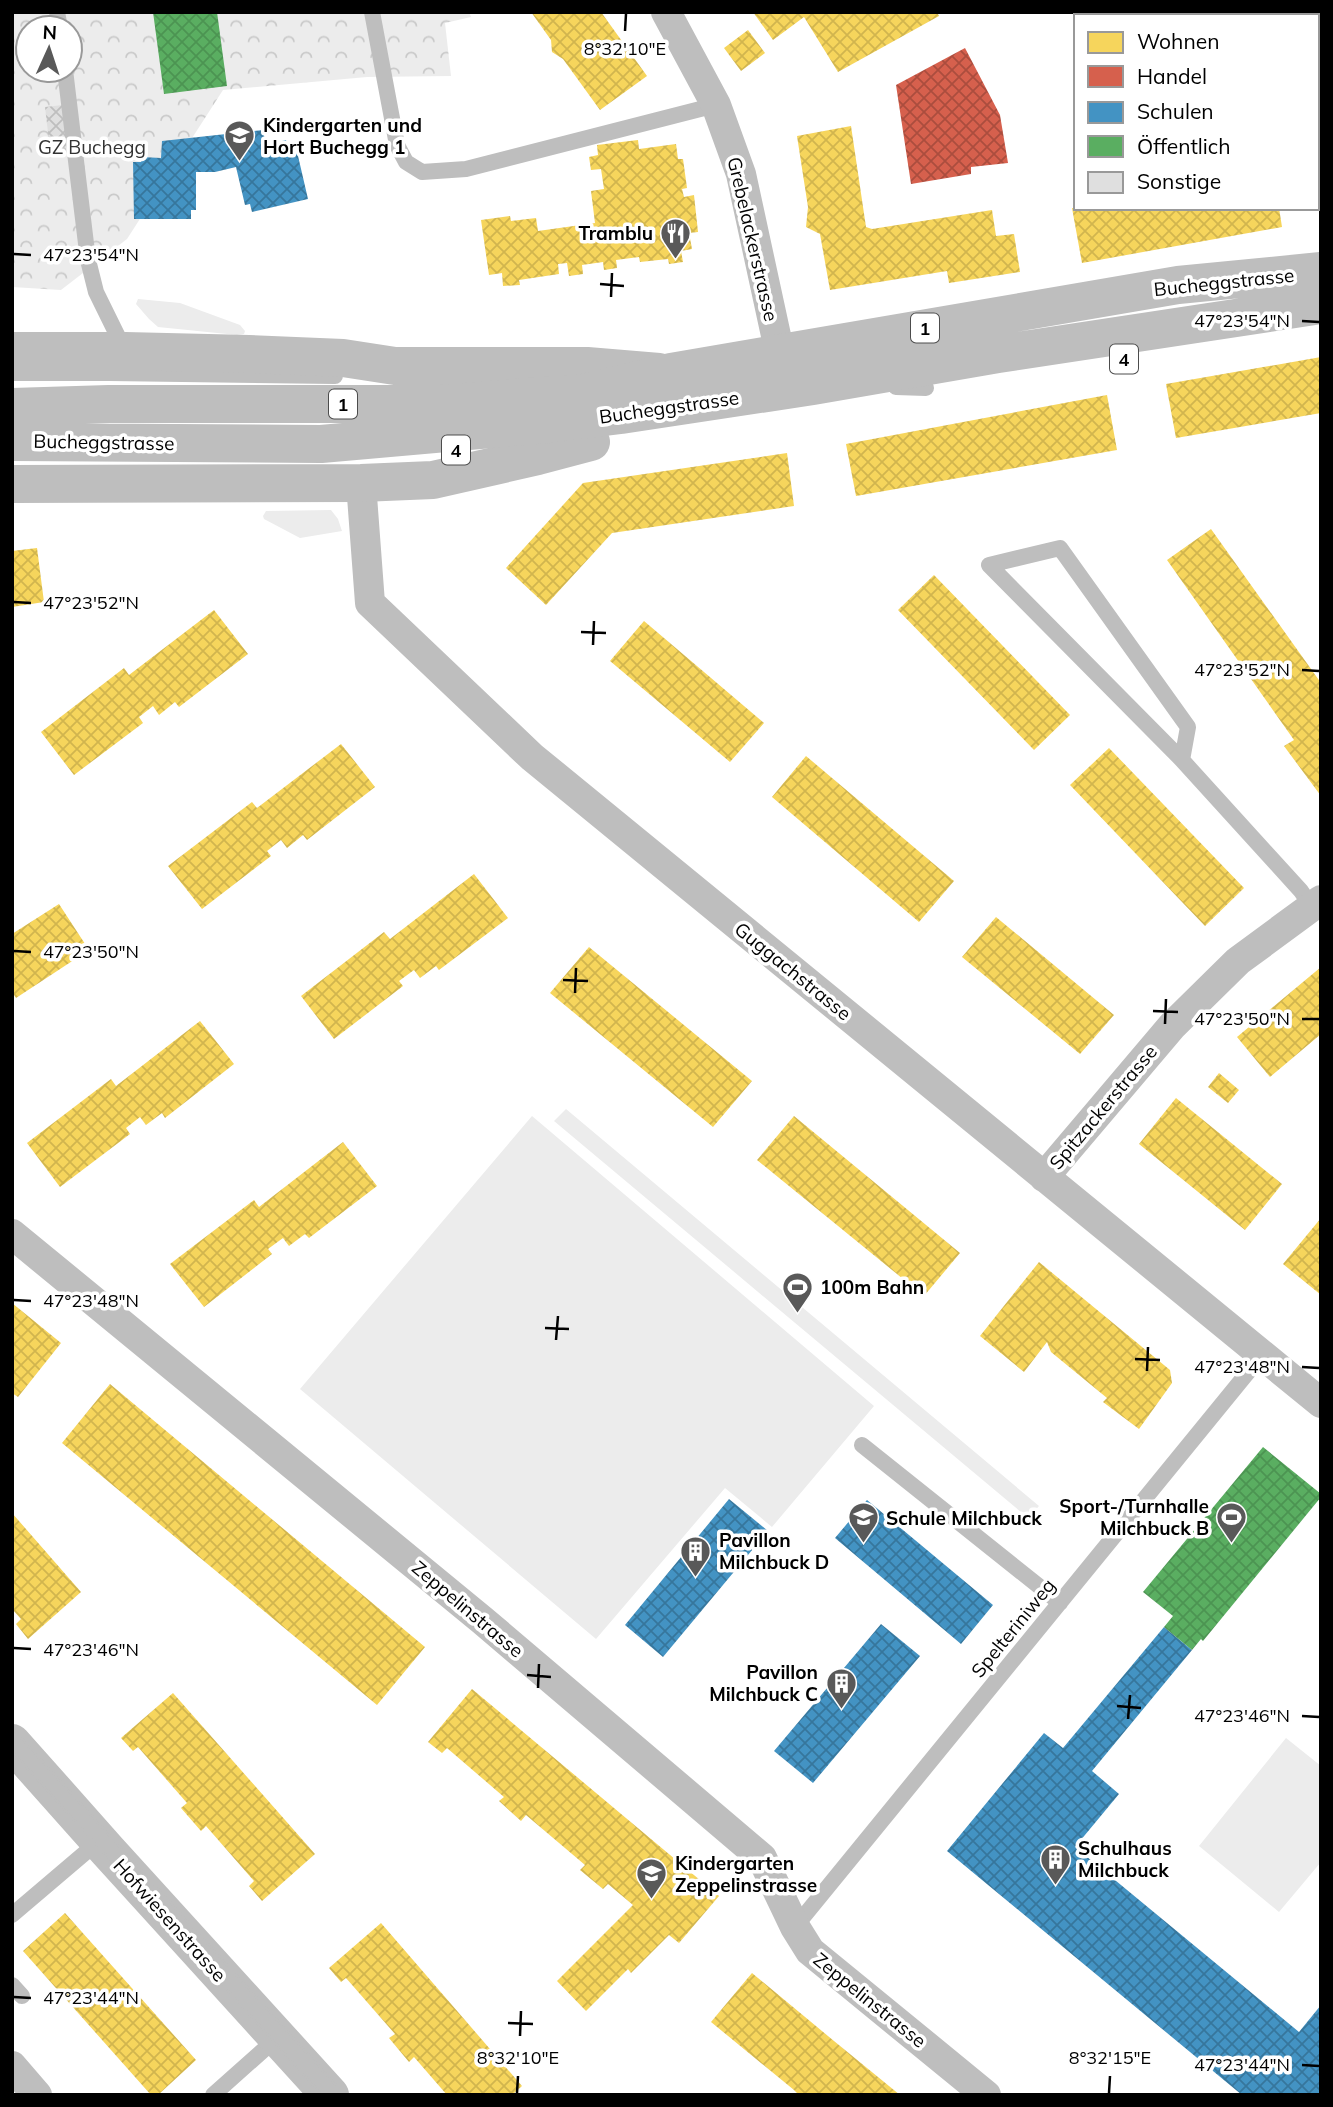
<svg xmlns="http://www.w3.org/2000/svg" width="1333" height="2107" font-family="Mulish,sans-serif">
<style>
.grass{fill:#ececec}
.park{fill:url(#park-crowns);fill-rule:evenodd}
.homes{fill:url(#homes-cross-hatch)}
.shops{fill:url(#shops-cross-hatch)}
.schools{fill:url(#schools-cross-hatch)}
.public{fill:url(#public-cross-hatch)}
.building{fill:url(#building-cross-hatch)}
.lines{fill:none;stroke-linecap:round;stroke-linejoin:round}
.service{stroke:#bebebe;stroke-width:16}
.minor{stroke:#bebebe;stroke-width:30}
.tertiary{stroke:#bebebe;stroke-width:38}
.primary{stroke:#bebebe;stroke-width:38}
.tram{stroke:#bebebe;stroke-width:2}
.ticks{fill:none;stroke:#000;stroke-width:2.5}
.labels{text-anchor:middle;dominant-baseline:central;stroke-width:7;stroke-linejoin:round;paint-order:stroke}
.shield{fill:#fff;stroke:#4c4c4c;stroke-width:2}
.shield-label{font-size:18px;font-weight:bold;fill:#000}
.poi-label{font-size:19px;font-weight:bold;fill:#000;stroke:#fff;text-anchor:start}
.park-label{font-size:19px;fill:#333;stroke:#fff}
.street-label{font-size:19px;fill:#000;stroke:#fff}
.ticks-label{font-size:18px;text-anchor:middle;fill:#000;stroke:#fff;stroke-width:7;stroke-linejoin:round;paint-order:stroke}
</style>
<defs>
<pattern id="park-crowns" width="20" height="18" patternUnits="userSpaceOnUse" patternTransform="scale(1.75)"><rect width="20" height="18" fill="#ececec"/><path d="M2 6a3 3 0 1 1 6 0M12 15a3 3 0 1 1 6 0" fill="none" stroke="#c9c9c9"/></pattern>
<pattern id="homes-cross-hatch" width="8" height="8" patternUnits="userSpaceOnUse" patternTransform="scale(1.75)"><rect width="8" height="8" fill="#f6d55c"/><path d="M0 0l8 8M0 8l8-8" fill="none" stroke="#d1b54e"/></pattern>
<pattern id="shops-cross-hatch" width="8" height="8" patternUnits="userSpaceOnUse" patternTransform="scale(1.75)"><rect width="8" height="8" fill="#d6604d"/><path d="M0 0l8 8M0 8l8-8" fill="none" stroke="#ab4d3e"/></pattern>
<pattern id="schools-cross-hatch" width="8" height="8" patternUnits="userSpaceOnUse" patternTransform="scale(1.75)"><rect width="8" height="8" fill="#4393c3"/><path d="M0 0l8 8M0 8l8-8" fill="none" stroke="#36769c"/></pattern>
<pattern id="public-cross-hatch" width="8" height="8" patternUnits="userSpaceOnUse" patternTransform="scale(1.75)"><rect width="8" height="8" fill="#5aae61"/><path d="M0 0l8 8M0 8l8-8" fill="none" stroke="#4c9452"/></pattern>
<pattern id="building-cross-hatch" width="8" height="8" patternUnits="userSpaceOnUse" patternTransform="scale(1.75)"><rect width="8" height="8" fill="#dfdfdf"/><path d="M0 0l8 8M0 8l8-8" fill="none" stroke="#bebebe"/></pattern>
</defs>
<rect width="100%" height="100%" fill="#fff"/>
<!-- grass -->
<path class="grass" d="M138 299 180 303 240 325 245 331 244 334 237 335 158 327 149 319 136 304Z
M331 510 338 519 342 531 300 538 264 519 263 516 266 511Z
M566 1109 1039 1506 1028 1518 554 1121Z
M532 1116 874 1406 772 1527 725 1488 596 1639 300 1389Z
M1286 1738 1321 1766V1862L1279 1912 1199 1846Z"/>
<!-- park -->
<path class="park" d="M12 12H469L471 17 445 23 451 76 367 77 223 90 127 239 61 290 12 287ZM28 28H70V70H28Z"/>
<!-- homes -->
<path class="homes" d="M531 12H601L647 76 600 110 563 59 552 52 551 40Z
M753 12H937L939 16 838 72 804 17 773 40Z
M1133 12H1203L1204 16H1134Z
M748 30 765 53 741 71 724 48Z
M851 126 866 227 872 229 992 210 996 236 1014 234 1020 272 949 283 947 271 830 290 820 234 806 227 808 207 797 136Z
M638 140 639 149 676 144 678 159H683L687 188 682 189 684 197 694 195 698 232 689 233 692 249 681 251 683 262 669 264 668 259 640 262 639 257 616 260 617 268 604 270 603 262 582 265 583 274 569 276 567 263 558 264 559 274 519 280 520 285 503 286 502 273 489 275 481 220 510 216 511 221 536 218 538 231 595 223 591 191 604 189 601 169 591 170 589 157 598 155 597 145Z
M1072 208H1279L1282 227 1082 263Z
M1321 357V413L1176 438 1166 384Z
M1107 395 1117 450 856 496 846 444Z
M787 453 794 506 612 533 546 605 506 568 583 483Z
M1211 529 1321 683V796L1284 746 1294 740 1167 560Z
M37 548 44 602 12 607V551Z
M934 575 1070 715 1034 750 898 610Z
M214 610 248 654 179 707 175 702 159 715 153 706 139 717 143 723 74 775 41 732 124 668 129 675Z
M644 621 764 723 730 762 610 661Z
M341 744 375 787 307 840 303 835 287 848 281 840 267 851 271 856 202 909 168 866 252 802 257 808Z
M1109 748 1244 888 1205 926 1070 785Z
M806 756 954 881 919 922 772 797Z
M474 874 508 918 439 970 436 966 420 978 414 970 399 981 403 986 334 1039 301 996 384 932 390 939Z
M59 904 89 950 16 998 12 992V934Z
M996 917 1114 1015 1080 1054 962 957Z
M589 947 752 1081 713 1127 550 993Z
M1321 967V1034L1270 1077 1237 1037Z
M200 1021 234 1064 165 1118 162 1113 146 1125 140 1117 126 1128 130 1134 60 1187 27 1143 111 1079 116 1086Z
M1219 1073 1239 1090 1228 1103 1208 1087Z
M1176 1098 1282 1184 1245 1230 1139 1144Z
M794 1116 960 1253 924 1296 757 1160Z
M343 1142 377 1186 309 1238 305 1234 289 1246 283 1238 268 1249 272 1254 204 1307 170 1264 254 1200 259 1207Z
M1321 1218V1295L1283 1264Z
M1039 1262 1170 1370 1172 1383 1139 1429 1103 1402 1107 1398 1051 1352 1047 1342 1024 1372 980 1336Z
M12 1303 61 1343 18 1397 12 1393Z
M110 1384 425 1647 377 1705 62 1443Z
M12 1513 81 1592 28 1639 16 1624 21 1619 12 1609Z
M472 1689 719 1896 679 1943 669 1935 631 1973 628 1969 586 2011 557 1981 633 1905 608 1884 603 1889 580 1870 585 1865 526 1815 521 1821 499 1801 504 1797 447 1748 442 1753 428 1742Z
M173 1693 315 1854 262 1901 249 1886 254 1881 206 1826 201 1831 181 1808 187 1803 138 1747 133 1751 121 1738Z
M65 1913 196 2060 158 2095H151L23 1951Z
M381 1923 522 2086 512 2095H447L414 2057 409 2062 389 2038 395 2034 346 1978 341 1982 329 1968Z
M752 1973 834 2041 900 2095H799L794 2090 711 2022Z"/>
<!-- shops -->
<path class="shops" d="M965 48 1000 115 1008 163 971 167V174L911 184 896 85Z"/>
<!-- schools -->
<path class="schools" d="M263 130 266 145 286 140 287 145 295 143 308 199 252 212 250 204 245 205 236 167 215 172H196V210H191V219H134L133 162H141L142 157 161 158 162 141Z
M729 1499 768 1531 663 1657 625 1625Z
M867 1500 993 1605 961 1644 835 1538Z
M881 1624 920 1656 813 1783 774 1751Z
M1164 1627 1192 1650 1092 1771 1119 1794 1075 1847 1299 2032 1321 2005V2095H1242L947 1851 1044 1733 1063 1748Z"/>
<!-- public -->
<path class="public" d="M153 12H217L227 86 164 94Z
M1263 1447 1321 1494V1497L1203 1641 1201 1639 1192 1650 1164 1627 1173 1616 1143 1592Z"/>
<!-- building -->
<path class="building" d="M63 105 68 147 50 149 45 107Z"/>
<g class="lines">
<!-- service -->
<path class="service" d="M57 12 60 28
M372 12 397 145 406 162 422 172 466 169 716 105
M65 70 88 260 96 292 124 349
M12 373H109L335 376
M896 387 926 388
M1182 760 1188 727 1060 548 989 565 1182 760 1301 891 1311 906
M862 1445 1060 1603
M12 1915 99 1841
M795 1927 1262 1355
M12 1985 22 1996
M213 2095 278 2037"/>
<!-- minor -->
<path class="minor" d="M666 12 716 105 741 174 780 354
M1253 12 1254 16
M1317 156 1321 164
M361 483 370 603 532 757 1321 1403
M1044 1177 1172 1026 1238 961 1321 900
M12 1234 482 1620 762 1858 795 1927 810 1951 986 2095
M12 2066 37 2095"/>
<!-- tertiary -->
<path class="tertiary" d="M12 351H125L249 354 343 358 395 366H587L659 372
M12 484 361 483 433 480 538 456 591 442
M12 1743 108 1851 330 2095"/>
<!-- primary -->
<path class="primary" d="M12 407 109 404H437L583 393 671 372 1178 285 1321 271
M12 442 321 444 548 424 621 415 813 386 998 354 1321 305"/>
<!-- tram -->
<path class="tram" d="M12 1728 345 2095
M12 1751 322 2095"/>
</g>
<!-- ticks -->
<path class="ticks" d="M625 31 626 14M14 254 31 255M600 284 624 286M611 297 612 273M1302 321 1319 322M14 602 31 603M581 632 606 633M593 645 594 621M1302 670 1319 671M14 951 31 952M563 980 588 981M575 993 576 968M1153 1011 1178 1012M1302 1019H1319M1165 1024 1166 999M14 1300 31 1301M545 1328 569 1329M556 1340 558 1316M1135 1359 1160 1360M1302 1367 1319 1368M1147 1371 1148 1347M14 1648 31 1649M527 1675 551 1677M538 1688 539 1664M1117 1706 1141 1708M1302 1716 1319 1717M1128 1719 1130 1695M14 1997 31 1998M508 2023 533 2024M520 2036 521 2011M1302 2065 1319 2066M517 2093 518 2076M1109 2093 1110 2076"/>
<!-- icons -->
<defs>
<symbol id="school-pin" viewBox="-11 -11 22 30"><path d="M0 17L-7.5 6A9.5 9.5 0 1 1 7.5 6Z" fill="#595959" stroke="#fff"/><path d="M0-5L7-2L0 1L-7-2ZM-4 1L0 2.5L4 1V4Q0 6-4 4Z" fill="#fff"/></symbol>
<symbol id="restaurant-pin" viewBox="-11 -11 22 30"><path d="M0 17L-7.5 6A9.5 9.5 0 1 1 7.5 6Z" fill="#595959" stroke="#fff"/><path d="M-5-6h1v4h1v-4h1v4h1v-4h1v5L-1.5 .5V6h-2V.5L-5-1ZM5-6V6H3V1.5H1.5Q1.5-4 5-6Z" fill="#fff"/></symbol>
<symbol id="stadium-pin" viewBox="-11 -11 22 30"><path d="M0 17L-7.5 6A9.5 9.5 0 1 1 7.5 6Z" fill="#595959" stroke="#fff"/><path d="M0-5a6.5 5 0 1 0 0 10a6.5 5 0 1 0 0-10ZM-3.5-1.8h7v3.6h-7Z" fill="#fff"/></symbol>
<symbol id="building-pin" viewBox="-11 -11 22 30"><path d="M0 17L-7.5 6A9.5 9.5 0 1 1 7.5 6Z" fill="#595959" stroke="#fff"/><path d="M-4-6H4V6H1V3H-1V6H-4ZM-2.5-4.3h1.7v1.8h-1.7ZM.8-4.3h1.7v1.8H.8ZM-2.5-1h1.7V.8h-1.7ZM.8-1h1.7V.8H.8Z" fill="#fff"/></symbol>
</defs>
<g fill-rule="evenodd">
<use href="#school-pin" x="222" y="118" width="35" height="47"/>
<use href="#restaurant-pin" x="658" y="216" width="35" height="47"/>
<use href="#stadium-pin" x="780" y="1270" width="35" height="47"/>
<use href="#stadium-pin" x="1214" y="1500" width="35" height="47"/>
<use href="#school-pin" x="846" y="1500" width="35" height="47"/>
<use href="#building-pin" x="678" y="1534" width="35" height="47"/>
<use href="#building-pin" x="824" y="1666" width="35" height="47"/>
<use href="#building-pin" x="1038" y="1842" width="35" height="47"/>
<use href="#school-pin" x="634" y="1856" width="35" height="47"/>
</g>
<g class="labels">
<!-- shield labels -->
<g class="shield">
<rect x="911" y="313.5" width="28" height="29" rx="5"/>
<rect x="1110" y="344.5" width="28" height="29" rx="5"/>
<rect x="329" y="389.5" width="28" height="29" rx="5"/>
<rect x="442" y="435.5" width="28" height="29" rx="5"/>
</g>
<g class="shield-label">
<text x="925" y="328">1</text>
<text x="1124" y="359">4</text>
<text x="343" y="404">1</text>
<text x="456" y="450">4</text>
</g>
<!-- poi labels -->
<g class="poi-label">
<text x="263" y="125">Kindergarten und<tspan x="263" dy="22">Hort Buchegg 1</tspan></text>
<text x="653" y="233" text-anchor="end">Tramblu</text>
<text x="820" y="1287">100m Bahn</text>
<text x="1209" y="1506" text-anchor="end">Sport-/Turnhalle<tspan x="1209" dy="22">Milchbuck B</tspan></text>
<text x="886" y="1518">Schule Milchbuck</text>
<text x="719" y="1540">Pavillon<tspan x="719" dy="22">Milchbuck D</tspan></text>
<text x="818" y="1672" text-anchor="end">Pavillon<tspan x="818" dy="22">Milchbuck C</tspan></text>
<text x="1078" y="1848">Schulhaus<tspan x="1078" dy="22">Milchbuck</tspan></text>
<text x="675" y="1863">Kindergarten<tspan x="675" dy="22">Zeppelinstrasse</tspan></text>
</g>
<!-- park labels -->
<g class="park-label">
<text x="92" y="147">GZ Buchegg</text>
</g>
<!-- street labels -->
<g class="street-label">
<text transform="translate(753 239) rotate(77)">Grebelackerstrasse</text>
<text transform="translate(1224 282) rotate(-6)">Bucheggstrasse</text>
<text transform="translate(669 407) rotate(-8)">Bucheggstrasse</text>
<text transform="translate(104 442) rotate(1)">Bucheggstrasse</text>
<text transform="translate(793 971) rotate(39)">Guggachstrasse</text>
<text transform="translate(1103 1107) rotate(-50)">Spitzackerstrasse</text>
<text transform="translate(468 1609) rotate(40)">Zeppelinstrasse</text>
<text transform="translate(1013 1628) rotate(-51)">Spelteriniweg</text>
<text transform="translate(170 1920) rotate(48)">Hofwiesenstrasse</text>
<text transform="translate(870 2000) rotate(39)">Zeppelinstrasse</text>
</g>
</g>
<g class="ticks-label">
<text x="625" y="55">8°32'10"E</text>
<text x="91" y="261">47°23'54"N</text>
<text x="1242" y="327">47°23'54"N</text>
<text x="91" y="609">47°23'52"N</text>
<text x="1242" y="676">47°23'52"N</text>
<text x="91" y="958">47°23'50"N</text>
<text x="1242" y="1025">47°23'50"N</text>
<text x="91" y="1307">47°23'48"N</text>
<text x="1242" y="1373">47°23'48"N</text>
<text x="91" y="1656">47°23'46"N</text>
<text x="1242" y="1722">47°23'46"N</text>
<text x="91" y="2004">47°23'44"N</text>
<text x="518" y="2064">8°32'10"E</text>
<text x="1110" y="2064">8°32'15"E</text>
<text x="1242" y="2071">47°23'44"N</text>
</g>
<!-- border -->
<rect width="1333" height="2107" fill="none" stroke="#000000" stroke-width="28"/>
<!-- legend -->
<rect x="1074" y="14" width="245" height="196" fill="#ffffff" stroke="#999999" stroke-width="2"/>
<rect x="1088" y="32" width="35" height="21" fill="#f6d55c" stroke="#999999" stroke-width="2"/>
<text x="1137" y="49" font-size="21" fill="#000000">Wohnen</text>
<rect x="1088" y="66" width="35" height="21" fill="#d6604d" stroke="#999999" stroke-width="2"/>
<text x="1137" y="84" font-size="21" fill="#000000">Handel</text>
<rect x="1088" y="102" width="35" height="21" fill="#4393c3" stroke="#999999" stroke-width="2"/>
<text x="1137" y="119" font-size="21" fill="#000000">Schulen</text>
<rect x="1088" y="136" width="35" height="21" fill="#5aae61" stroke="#999999" stroke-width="2"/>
<text x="1137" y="154" font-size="21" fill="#000000">Öffentlich</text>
<rect x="1088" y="172" width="35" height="21" fill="#dfdfdf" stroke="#999999" stroke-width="2"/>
<text x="1137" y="189" font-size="21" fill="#000000">Sonstige</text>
<!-- north arrow -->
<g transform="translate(49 49) rotate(3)"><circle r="33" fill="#ffffff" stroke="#999999" stroke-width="2"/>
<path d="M0-5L12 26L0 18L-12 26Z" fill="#595959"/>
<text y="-10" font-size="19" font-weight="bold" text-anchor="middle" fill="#000000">N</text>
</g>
</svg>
